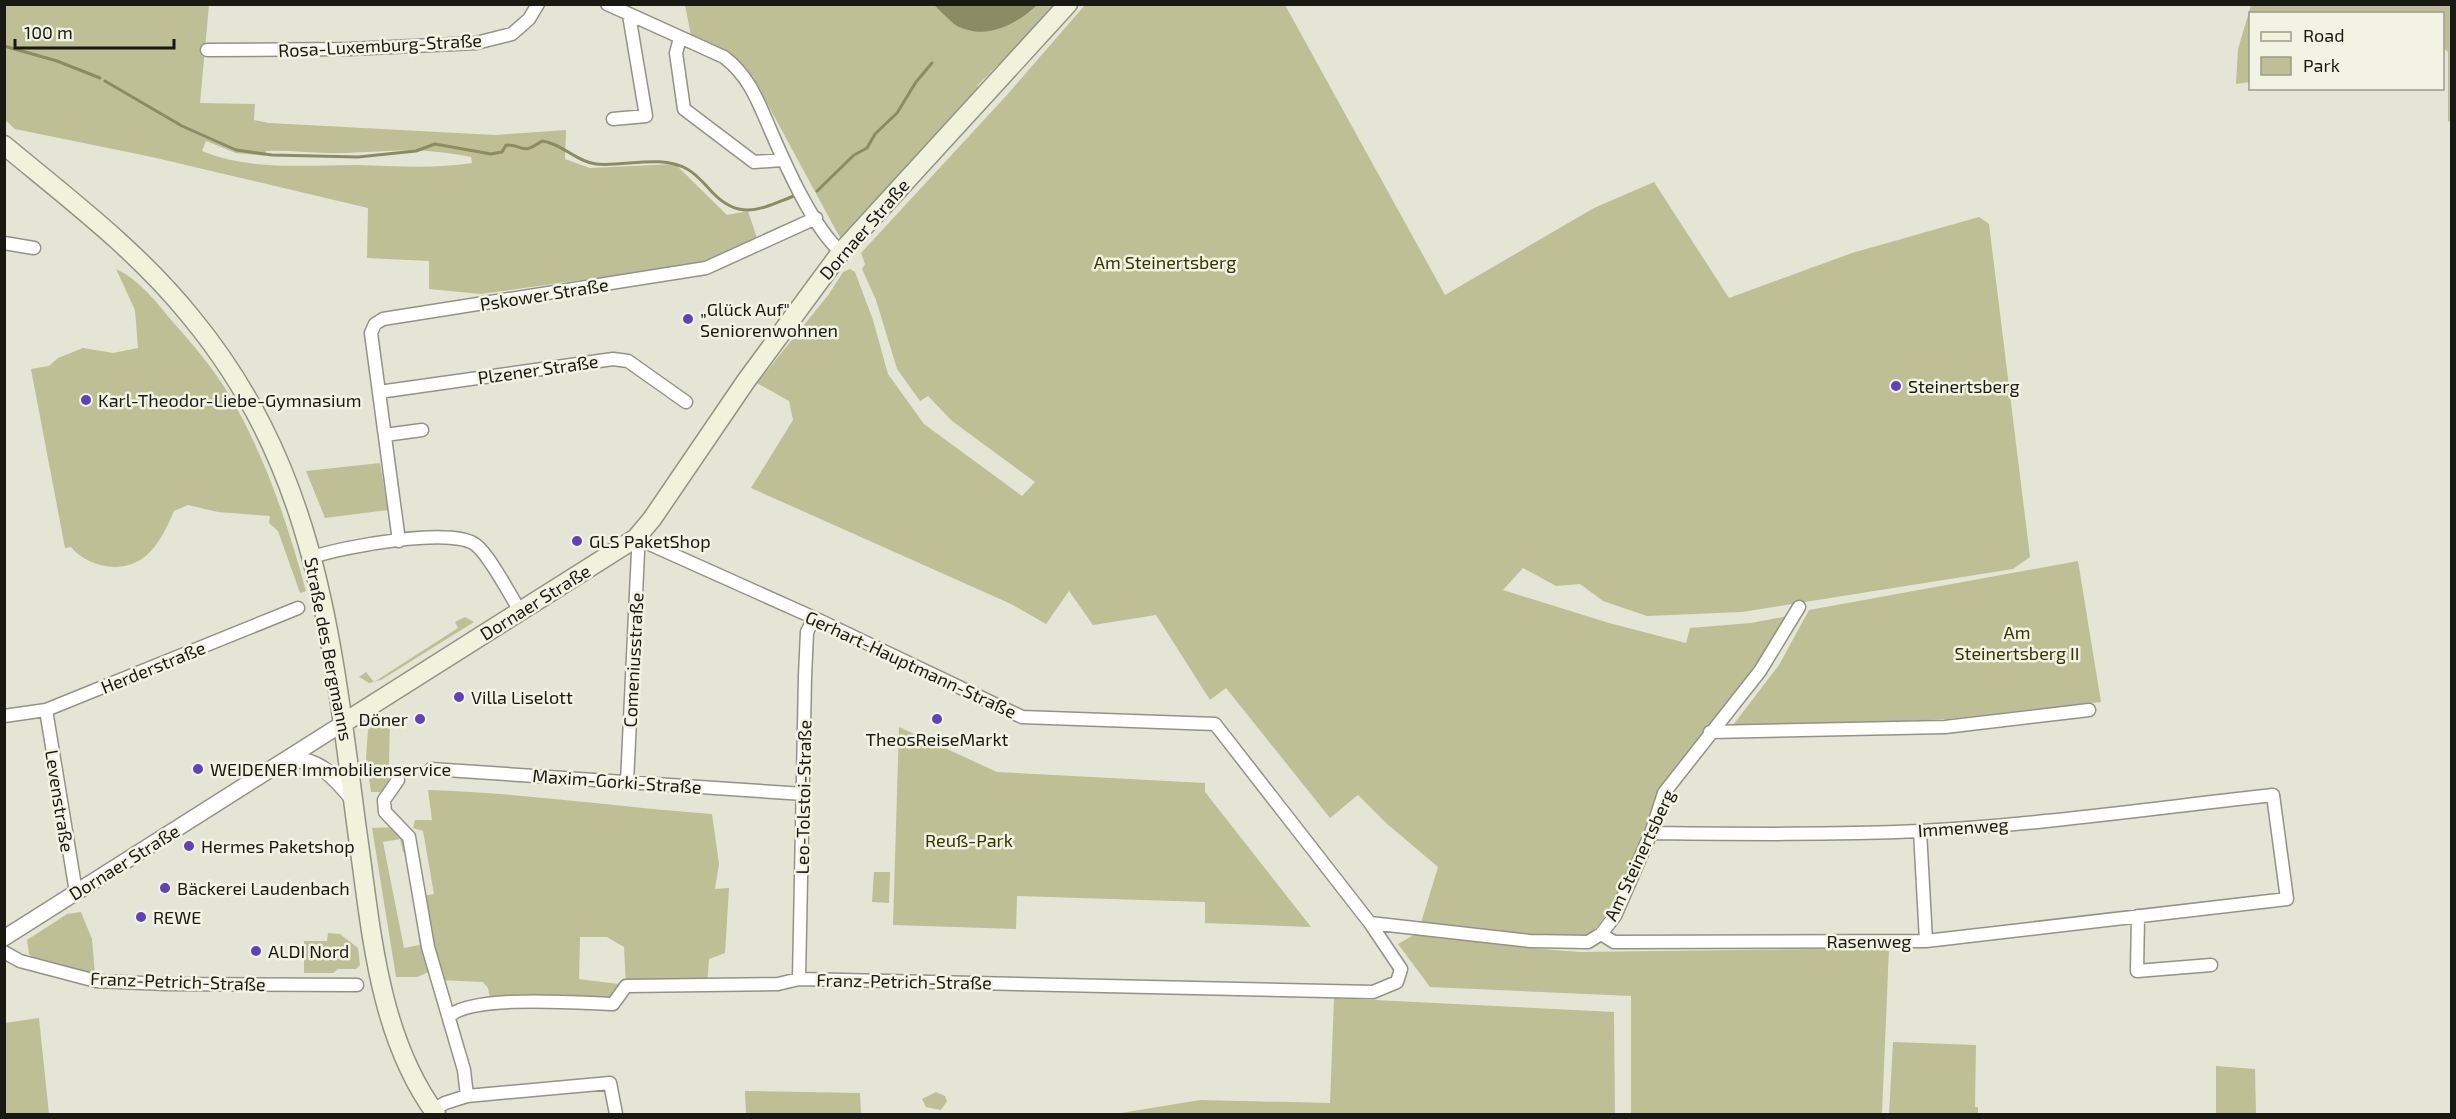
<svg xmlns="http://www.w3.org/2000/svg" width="2456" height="1119" font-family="'Exo 2',sans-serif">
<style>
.green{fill:#bebf95;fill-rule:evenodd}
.water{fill:#8b8c63}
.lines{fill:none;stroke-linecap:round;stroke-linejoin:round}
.stream{stroke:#8b8c63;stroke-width:3}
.minor-casing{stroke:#939385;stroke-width:15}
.tertiary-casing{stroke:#939385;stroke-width:18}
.secondary-casing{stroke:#939385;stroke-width:21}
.minor{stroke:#fff;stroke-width:12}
.tertiary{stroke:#fff;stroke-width:15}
.secondary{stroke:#f1f2dc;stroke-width:18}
.poi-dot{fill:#5f42ba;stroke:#f2f3e3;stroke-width:2}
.labels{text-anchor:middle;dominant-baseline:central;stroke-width:5;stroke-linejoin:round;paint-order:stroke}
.street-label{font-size:18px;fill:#191914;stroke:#f2f3e3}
.park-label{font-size:18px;fill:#343300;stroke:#f2f3e3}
.poi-label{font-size:18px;fill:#191914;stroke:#f2f3e3;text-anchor:start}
</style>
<rect width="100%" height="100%" fill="#e5e5d6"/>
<!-- green -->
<path class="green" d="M5 5H209L200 103 255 104 254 120 269 123 495 135 566 130 565 159 590 168 675 164 727 215 748 211 757 238 699 263 666 268 481 294 429 289V261L367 258 368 208 152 157 15 129 5 120ZM206 141 236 153 265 156 266 151C292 150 319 154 346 153 393 151 423 147 471 157L472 163C435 169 394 166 357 165 306 165 250 171 202 151Z
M685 5H1057L977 86 979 88 844 241 839 236 753 77 719 48 691 36Z
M1085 5H1285L1445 295 1594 208 1654 182 1729 298 1852 253 1979 217 1989 224 2030 557 2013 569 1742 612 1647 616 1603 601 1580 584 1556 586 1523 568 1503 590 1609 623 1686 643 1690 628 1751 623 1788 616C1761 661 1731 702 1700 744 1685 763 1664 784 1654 806 1637 844 1617 919 1581 941L1420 926 1438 867 1386 823 1358 795 1330 818 1226 688 1210 700 1156 615 1093 625 1069 591 1046 624 1011 604 751 488 793 420 789 401 757 383 829 294 843 272 850 269 855 272 873 320 888 374 924 424 1022 496 1035 482 952 421 928 396 920 401 897 369 876 300 862 269 865 264 861 253 1006 96Z
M2251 5H2451V122L2448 121V52L2443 47 2442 14H2250V82L2236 84 2238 49Z
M116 269C140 280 156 302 173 322 194 346 215 370 231 398 266 458 288 525 306 591L300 593 278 531 269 523 270 516 218 512 188 505 174 511C167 527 160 543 147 555 125 575 88 568 71 547L65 548 31 369 49 366 58 358 83 348 113 353 138 348 135 310Z
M380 463 388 510 325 518 306 471Z
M2078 561 2101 702 1948 719 1730 729 1779 665 1809 610Z
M465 617 474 622 381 680 369 683 359 677 366 672 374 682 458 628 455 622Z
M390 714 389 765 395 778 388 792H371L366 758 368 730Z
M899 727 997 772 1205 783V792L1311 927 1205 923V902L1017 896 1016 929 893 925Z
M428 790C524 793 617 807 712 814L719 864 715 889 729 888 725 953 709 959 707 986H627L613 1004 491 1003 488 988 483 982 439 980 423 896 434 894 423 831 413 828 415 820H432ZM580 937H607L624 947 626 985 579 979Z
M397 827 411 851 403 852 400 839 383 842 404 948 420 945 418 932 423 931 431 971 417 977H396L372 828Z
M874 872H890L889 903 872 902Z
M81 912 92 939 95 975 35 959 29 954 27 940 67 914Z
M1419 932 1528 948 1580 952 1889 948 1882 1114H1631V996L1430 987 1398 944Z
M328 933 340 934 358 948 360 965 356 969H338L333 973H304V941H327Z
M1334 998 1614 1012 1615 1114H1115L1200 1100 1330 1103Z
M39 1018 49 1114H5V1023Z
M1893 1042 1976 1045 1975 1107H1978V1114H1889Z
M2216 1066 2255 1069 2256 1114H2216Z
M745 1091 860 1093 861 1114H746Z
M936 1092 945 1096 947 1101 941 1110 926 1107 922 1099Z"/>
<!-- water -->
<path class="water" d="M934 5H1037C1017 24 988 40 959 27 951 23 941 11 934 5Z"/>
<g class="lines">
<!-- stream -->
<path class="stream" d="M4 46 57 61 100 78
M105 81 182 126 236 150 272 155 358 157 416 151 435 144 491 154 502 152 506 145C526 145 520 156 542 141 561 143 577 162 596 164 625 167 660 154 687 169 697 174 706 186 714 194 742 222 764 207 794 196
M817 191 854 155 867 148 875 134 897 113 916 82 932 63"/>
<defs>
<path id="minor" d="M607 4 724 57C749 76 758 101 770 129 785 164 813 228 841 252
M680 38 676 53 684 109 754 162 783 160
M207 50 350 49 476 43 512 34 529 19 538 4
M613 119 646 116 629 15
M4 243 34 248
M379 392 613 359 628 361 686 402
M385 435 422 430
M399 541 371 333 375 324 383 319 706 268 816 218
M313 557C342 547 453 526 476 545 490 556 510 595 520 611
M46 710 76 892
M4 716 46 710 298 608
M1710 732 1945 727 2089 710
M431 769 804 794
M398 780 384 800 385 812 409 837 428 947 464 1070 467 1096
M627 782 638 552 636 538
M1920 831 1926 941
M2138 916 2137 971 2211 965
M1370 923 1530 941 1588 942 1601 934 1615 916 1651 833 1664 793 1760 671 1799 607
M1601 934 1614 942 1926 941 2287 899 2273 795C2155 808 2038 825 1920 831 1830 835 1741 834 1651 833
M4 952 20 961 96 981 166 984 357 985
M799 979 805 676 807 632 814 618
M449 1017C469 994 580 1003 613 1004L626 986 778 984 799 979 1373 992 1397 982 1401 969 1370 923 1215 724 1022 717 810 616 636 538
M433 1110 445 1103 467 1096 610 1083 616 1114"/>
<path id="tertiary" d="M287 759C319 759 333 775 353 799
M4 938 345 722"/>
<path id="secondary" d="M4 145C69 199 138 251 191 317 318 471 332 641 357 830 371 925 377 1034 436 1114
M345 722 636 538 652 519 746 381 841 252 1068 4"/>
</defs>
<!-- minor casing -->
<use href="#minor" class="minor-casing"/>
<!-- tertiary casing -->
<use href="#tertiary" class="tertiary-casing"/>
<!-- secondary casing -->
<use href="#secondary" class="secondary-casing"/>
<!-- minor -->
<use href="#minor" class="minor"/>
<!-- tertiary -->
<use href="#tertiary" class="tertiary"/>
<!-- secondary -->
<use href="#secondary" class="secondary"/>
</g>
<!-- markers -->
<g class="poi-dot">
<circle cx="688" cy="319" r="6"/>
<circle cx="1896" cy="386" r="6"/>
<circle cx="86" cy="400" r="6"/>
<circle cx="577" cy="541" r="6"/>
<circle cx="459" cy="697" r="6"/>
<circle cx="420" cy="719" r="6"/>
<circle cx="937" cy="719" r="6"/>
<circle cx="198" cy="769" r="6"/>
<circle cx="189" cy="846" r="6"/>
<circle cx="165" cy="888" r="6"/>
<circle cx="141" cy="917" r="6"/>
<circle cx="256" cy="951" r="6"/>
</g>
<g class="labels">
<!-- street labels -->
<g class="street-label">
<text transform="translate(380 45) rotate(-3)">Rosa-Luxemburg-Straße</text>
<text transform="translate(864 229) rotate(-49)">Dornaer Straße</text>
<text transform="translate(544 294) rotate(-9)">Pskower Straße</text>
<text transform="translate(538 369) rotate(-8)">Plzener Straße</text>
<text transform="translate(535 602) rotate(-32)">Dornaer Straße</text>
<text transform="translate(329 649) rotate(79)">Straße des Bergmanns</text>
<text transform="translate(633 660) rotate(-87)">Comeniusstraße</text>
<text transform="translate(911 664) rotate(25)">Gerhart-Hauptmann-Straße</text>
<text transform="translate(153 667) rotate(-22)">Herderstraße</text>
<text transform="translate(617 781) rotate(4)">Maxim-Gorki-Straße</text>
<text transform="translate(803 797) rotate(-89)">Leo-Tolstoi-Straße</text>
<text transform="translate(60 801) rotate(81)">Levenstraße</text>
<text transform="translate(1963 827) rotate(-4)">Immenweg</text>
<text transform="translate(1639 855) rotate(-65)">Am Steinertsberg</text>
<text transform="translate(124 862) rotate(-32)">Dornaer Straße</text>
<text x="1869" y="941">Rasenweg</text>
<text transform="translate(178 981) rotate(2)">Franz-Petrich-Straße</text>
<text transform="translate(904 981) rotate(1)">Franz-Petrich-Straße</text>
</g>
<!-- park labels -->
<g class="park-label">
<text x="1165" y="262">Am Steinertsberg</text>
<text x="2017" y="632">Am<tspan x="2017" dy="21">Steinertsberg II</tspan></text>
<text x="969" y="840">Reuß-Park</text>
</g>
<!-- poi labels -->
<g class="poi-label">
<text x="700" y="309">„Glück Auf"<tspan x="700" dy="21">Seniorenwohnen</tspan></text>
<text x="1908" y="386">Steinertsberg</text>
<text x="98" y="400">Karl-Theodor-Liebe-Gymnasium</text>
<text x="589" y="541">GLS PaketShop</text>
<text x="471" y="697">Villa Liselott</text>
<text x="408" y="719" text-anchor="end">Döner</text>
<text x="937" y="739" text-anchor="middle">TheosReiseMarkt</text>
<text x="210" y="769">WEIDENER Immobilienservice</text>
<text x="201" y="846">Hermes Paketshop</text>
<text x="177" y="888">Bäckerei Laudenbach</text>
<text x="153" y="917">REWE</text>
<text x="268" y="951">ALDI Nord</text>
</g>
</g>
<!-- border -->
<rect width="2456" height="1119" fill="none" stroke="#191914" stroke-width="12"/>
<!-- legend -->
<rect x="2249" y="12" width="195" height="78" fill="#f2f3e3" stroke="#9b9c90" stroke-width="1.5"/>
<rect x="2261" y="32" width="30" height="9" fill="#f1f2dc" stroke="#9b9c90" stroke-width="1.5"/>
<text x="2303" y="42" font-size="18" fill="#191914">Road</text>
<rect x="2261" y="57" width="30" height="18" fill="#bebf95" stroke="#9b9c90" stroke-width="1.5"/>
<text x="2303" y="72" font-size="18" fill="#191914">Park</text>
<!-- scale -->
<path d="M15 39v9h159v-9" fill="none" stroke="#191914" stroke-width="3"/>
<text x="24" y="39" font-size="18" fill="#191914" stroke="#f2f3e3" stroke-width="4.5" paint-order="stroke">100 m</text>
</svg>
